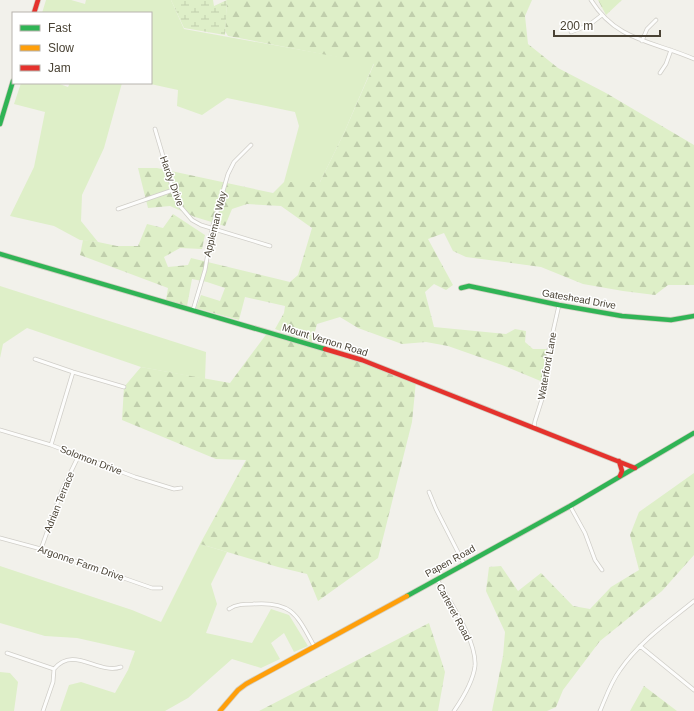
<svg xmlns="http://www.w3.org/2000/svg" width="694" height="711" font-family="Arial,sans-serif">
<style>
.grass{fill:#deefc8}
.forest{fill:url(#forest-firs)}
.wetland{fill:url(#wetland-marsh)}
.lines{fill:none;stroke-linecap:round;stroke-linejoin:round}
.street-casing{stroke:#d0cec8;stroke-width:4.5}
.fast-casing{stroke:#d2cec1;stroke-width:6}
.slow-casing{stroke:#d2cec1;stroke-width:6}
.jam-casing{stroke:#d2cec1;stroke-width:6}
.street{stroke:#fdfdfc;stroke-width:3}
.fast{stroke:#30b455;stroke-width:4.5}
.slow{stroke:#ff9f0a;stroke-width:4.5}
.jam{stroke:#e5322d;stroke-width:4.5}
.labels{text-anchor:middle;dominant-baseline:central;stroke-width:3;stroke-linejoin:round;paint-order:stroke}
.street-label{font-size:10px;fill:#4a4335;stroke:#fff}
</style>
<defs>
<pattern id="forest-firs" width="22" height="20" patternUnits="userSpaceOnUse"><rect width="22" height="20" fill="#deefc8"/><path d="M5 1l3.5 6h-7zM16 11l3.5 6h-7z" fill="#c0ceac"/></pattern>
<pattern id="wetland-marsh" width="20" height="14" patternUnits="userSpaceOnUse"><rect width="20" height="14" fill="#deefc8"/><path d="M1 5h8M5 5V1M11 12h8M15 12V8" fill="none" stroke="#c0ceac"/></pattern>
</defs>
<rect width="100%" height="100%" fill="#f2f1eb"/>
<!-- grass -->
<path class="grass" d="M46 0H71L85 4 86 0H171L184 29 374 63 344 133 320 182H284L299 126 295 112 227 98 202 115 177 106 178 90 146 83H151V13H42Z
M21 83H57L68 87 70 83H122L104 148 82 195 81 221 98 242 80 240 54 226 10 216 34 167 45 112 14 104Z
M0 286 206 352 205 379 141 367 27 328 3 344 0 358Z
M200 544 227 552 211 584 217 604 206 633 252 643 271 609 289 615 308 646 294 652 284 633 271 643 280 659 261 668 232 659 188 698 165 711H60L69 685 81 682 115 693 128 670 135 651 77 638 45 636 0 623V566L132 610 161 622Z
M0 672 10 673 18 682 14 711H0Z"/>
<!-- forest -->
<path class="forest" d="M227 0H532L525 16 528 44 558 68 606 93 694 145V285H668L655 295 623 291 583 284 541 267 466 257 453 251 444 233 428 239 453 285 446 290 434 284 425 292 434 327 506 334 515 329 526 331 525 342 533 349H548L543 382 502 365 448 346 426 342 402 344 358 328 340 317 317 324 312 343 275 329 284 313 285 306 245 297 239 320 196 308 201 295 220 301 225 288 207 282 192 279 187 306 166 300 168 288 80 255 83 240 98 242 117 246H138L147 224 163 228 173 214 205 235 202 249 180 248 164 257 168 267 188 265 191 258 290 282 298 275 312 228 281 206 247 204 232 209 225 226 195 217 170 206 148 208 138 168H157L273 193 284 182H320L344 133 374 64 228 36 225 31Z
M598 0H622L606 15Z
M268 332 362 360 416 381 412 422 378 558 318 601 307 574 278 567 200 544 246 460 216 459 122 420 124 387 141 367 230 383Z
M694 473V555L662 591 600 641 563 690 556 707 547 711H492L503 656 505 632 486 591 489 567 501 566 518 591 541 573 573 606 590 609 611 587 639 570 630 535 639 512Z
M429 623 445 672 438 711H259Z
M644 686 677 711H630Z"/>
<!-- wetland -->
<path class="wetland" d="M171 0H213L214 6 227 0 225 35 184 28Z"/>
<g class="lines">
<defs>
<path id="street" d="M591 0C617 42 654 41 694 59
M571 32 589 25 602 15
M642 41 647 29 656 20
M660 73 666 64 671 50
M155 129 173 190 180 206 192 220 201 225 270 246
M118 209 173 190
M193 310 205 270 212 229 228 174 234 162 251 145
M35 359 73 372 124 387
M534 427 535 421 543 396 549 349 559 305
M0 430 51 445 135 477 174 489 181 488
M51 445 73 372
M429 492 436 509 464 564
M570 506 585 533 595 560 602 570
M0 538 41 549 152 588H161
M41 549 62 490 79 455
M437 579C449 601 477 640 475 666 473 682 463 698 454 711
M229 609C236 604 245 604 253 604 292 601 297 615 314 646
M640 646 694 690
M7 653 54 669 53 682 43 711
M54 669C74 645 98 675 121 667
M600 711C606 697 611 682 620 670 639 642 668 622 694 601"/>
<path id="fast" d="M0 124 13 81
M0 254 325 349
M461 288 469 286 559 305 622 316 671 320 694 316
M407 596 570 506 694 433"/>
<path id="slow" d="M220 711 238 690 246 684 407 596"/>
<path id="jam" d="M34 13 38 0
M325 349 362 360 635 468
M619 461 622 471 620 476"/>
</defs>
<!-- street casing -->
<use href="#street" class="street-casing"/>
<!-- fast casing -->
<use href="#fast" class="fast-casing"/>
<!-- slow casing -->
<use href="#slow" class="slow-casing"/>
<!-- jam casing -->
<use href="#jam" class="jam-casing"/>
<!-- street -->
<use href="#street" class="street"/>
<!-- fast -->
<use href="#fast" class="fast"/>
<!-- slow -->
<use href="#slow" class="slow"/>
<!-- jam -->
<use href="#jam" class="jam"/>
</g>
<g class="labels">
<!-- street labels -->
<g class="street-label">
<text transform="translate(172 181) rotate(70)">Hardy Drive</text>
<text transform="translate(215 224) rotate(-76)">Appleman Way</text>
<text transform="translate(579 299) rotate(10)">Gateshead Drive</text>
<text transform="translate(325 340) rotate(17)">Mount Vernon Road</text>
<text transform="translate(547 366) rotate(-80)">Waterford Lane</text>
<text transform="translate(91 460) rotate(21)">Solomon Drive</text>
<text transform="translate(59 502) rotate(-68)">Adrian Terrace</text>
<text transform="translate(450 561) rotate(-29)">Papen Road</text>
<text transform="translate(81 563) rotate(19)">Argonne Farm Drive</text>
<text transform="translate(454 612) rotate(62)">Carteret Road</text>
</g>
</g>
<!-- legend -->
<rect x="12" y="12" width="140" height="72" fill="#ffffff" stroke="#b7b4ae"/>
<rect x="20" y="25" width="20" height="6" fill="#30b455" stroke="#b7b4ae"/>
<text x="48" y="32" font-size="12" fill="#4a4335">Fast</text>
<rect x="20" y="45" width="20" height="6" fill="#ff9f0a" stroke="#b7b4ae"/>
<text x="48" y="52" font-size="12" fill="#4a4335">Slow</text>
<rect x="20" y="65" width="20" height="6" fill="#e5322d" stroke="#b7b4ae"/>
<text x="48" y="72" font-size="12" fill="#4a4335">Jam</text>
<!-- scale -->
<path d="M554 30v6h106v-6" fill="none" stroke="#4a4335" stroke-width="2"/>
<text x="560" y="30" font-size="12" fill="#4a4335" stroke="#ffffff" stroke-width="3" paint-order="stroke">200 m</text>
</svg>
